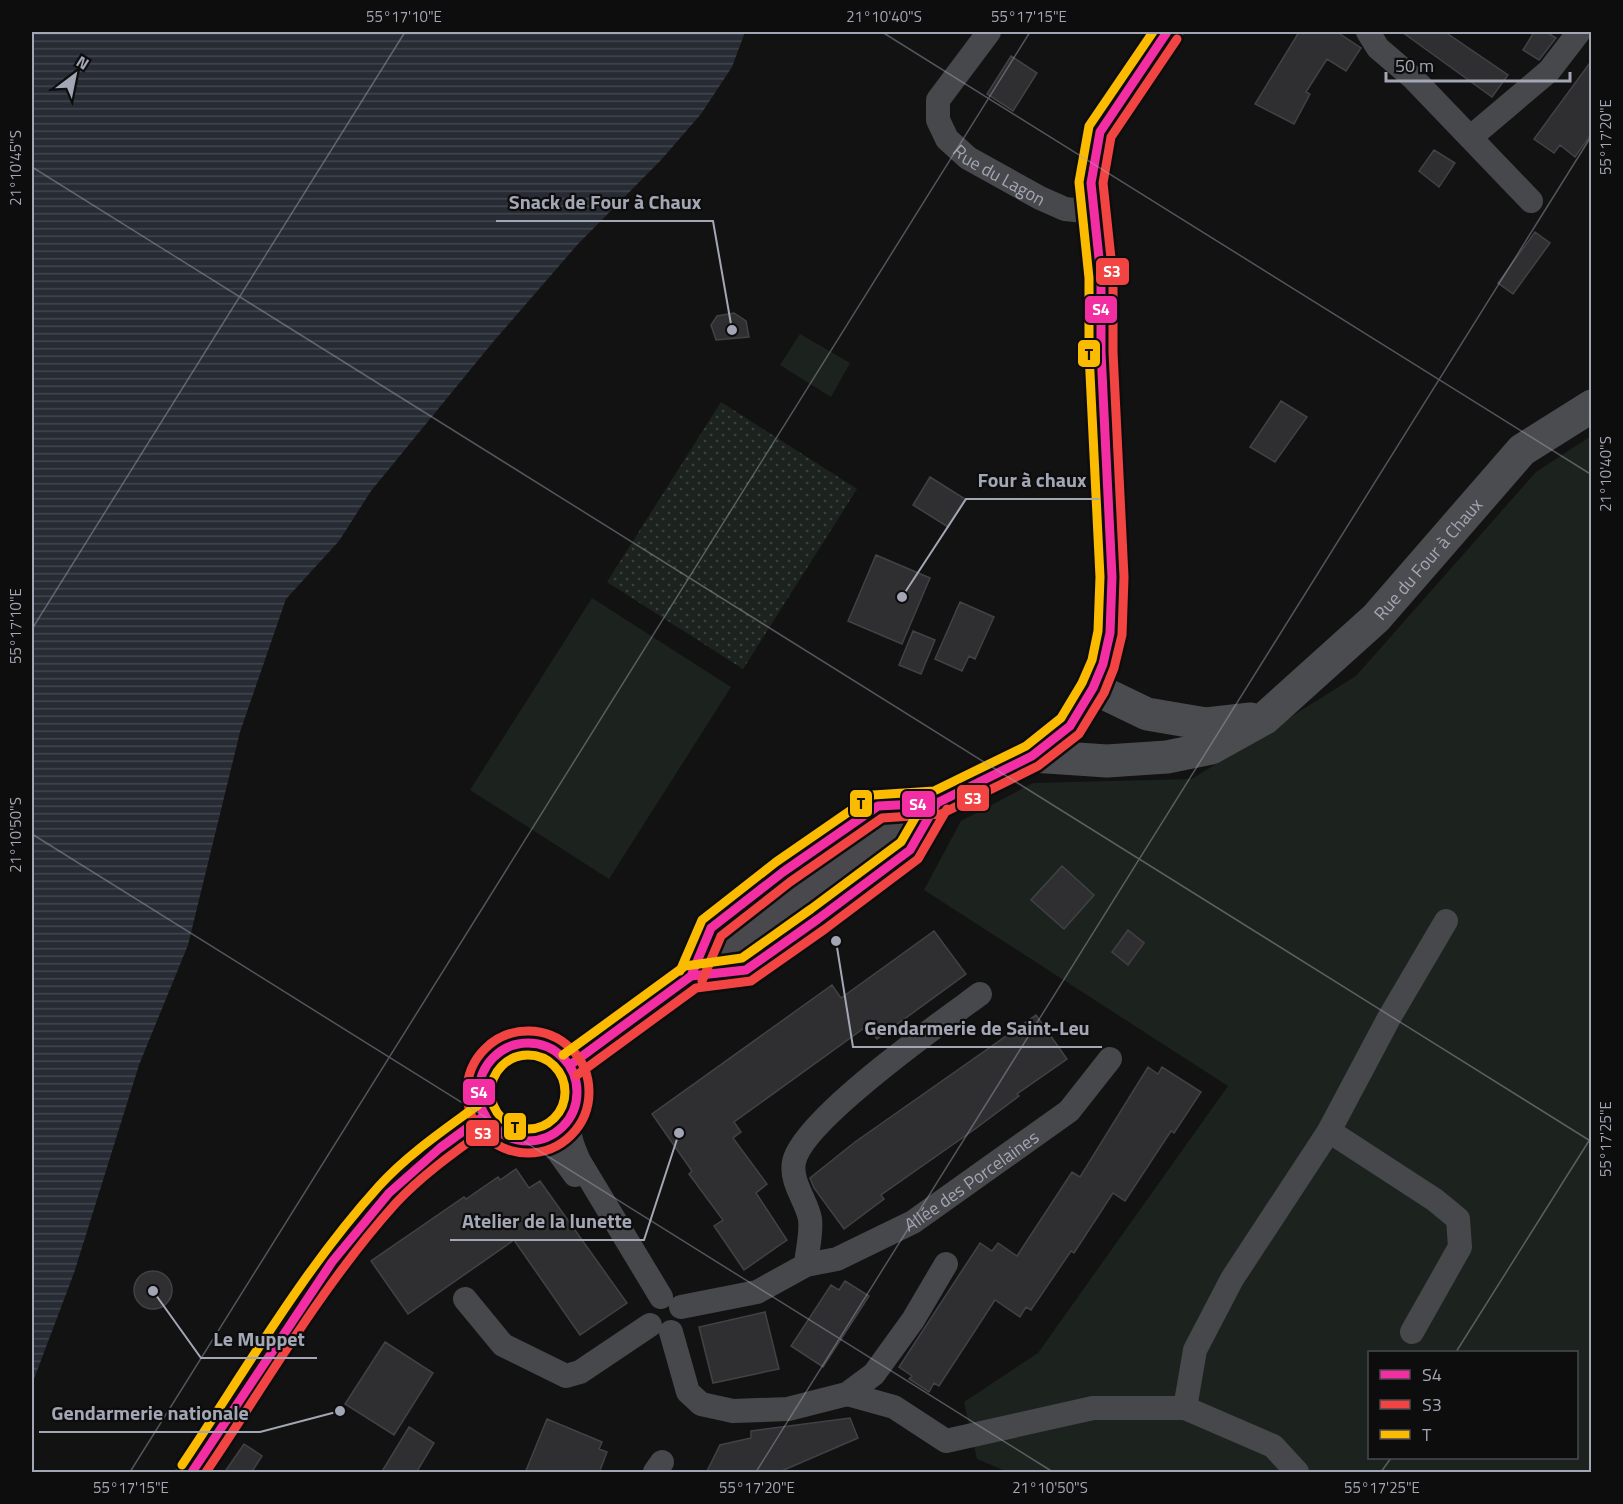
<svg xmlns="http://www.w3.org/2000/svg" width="1623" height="1504" font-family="'Titillium Web',sans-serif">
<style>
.grass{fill:#1c231e;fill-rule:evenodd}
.park{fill:url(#park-dots)}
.water{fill:url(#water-rules)}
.building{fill:#2f2f31;stroke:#424246;stroke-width:1.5}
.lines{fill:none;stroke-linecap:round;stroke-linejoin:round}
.minor{stroke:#47484b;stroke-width:24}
.secondary{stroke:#4b4c4f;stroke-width:33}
.primary{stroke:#49494d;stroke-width:33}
.bus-1-casing{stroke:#0d0d0e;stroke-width:14}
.bus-2-casing{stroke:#0d0d0e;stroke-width:14}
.bus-3-casing{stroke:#0d0d0e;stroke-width:14}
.bus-1{stroke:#f32da2;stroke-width:9}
.bus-2{stroke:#f24543;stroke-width:9}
.bus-3{stroke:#fbbb00;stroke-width:9}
.ticks{fill:none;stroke:#a3a6b4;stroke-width:1.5;stroke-opacity:0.45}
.labels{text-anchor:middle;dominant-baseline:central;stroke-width:4.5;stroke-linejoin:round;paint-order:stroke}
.street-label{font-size:18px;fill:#a3a6b4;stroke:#0d0d0e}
.leader{fill:none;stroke:#a3a6b4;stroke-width:2}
.callout-dot{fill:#a3a6b4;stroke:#0d0d0e;stroke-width:2}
.callout-label{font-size:20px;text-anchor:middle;font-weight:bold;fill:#a3a6b4;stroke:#0d0d0e;stroke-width:4.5;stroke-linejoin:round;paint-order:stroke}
.line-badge{stroke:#0d0d0e;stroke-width:2}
.badge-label{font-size:16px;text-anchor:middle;font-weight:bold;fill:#fff}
.pale-badge-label{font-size:16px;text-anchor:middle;font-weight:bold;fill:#111}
.neatline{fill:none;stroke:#a3a6b4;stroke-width:2}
.ticks-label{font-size:15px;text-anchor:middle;fill:#a3a6b4}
</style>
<defs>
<pattern id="park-dots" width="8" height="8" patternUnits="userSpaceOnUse" patternTransform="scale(1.5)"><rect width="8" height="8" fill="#1c231e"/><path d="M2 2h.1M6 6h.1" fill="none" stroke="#3a403c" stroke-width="1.8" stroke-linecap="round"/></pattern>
<pattern id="water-rules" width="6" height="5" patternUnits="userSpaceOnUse" patternTransform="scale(1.5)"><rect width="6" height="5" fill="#262b34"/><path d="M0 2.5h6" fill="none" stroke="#42474f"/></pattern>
</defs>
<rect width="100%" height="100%" fill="#121213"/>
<!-- grass -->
<path class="grass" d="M800 334 850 363 831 397 780 365Z
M1591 436V1472H1008L977 1459 964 1402 1038 1353 1228 1086 924 890 961 821 1033 783 1192 779 1356 676 1536 472ZM1370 1352H1576V1458H1370Z
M592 598 731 687 609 879 470 790Z"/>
<!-- park -->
<path class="park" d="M721 402 857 489 743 669 607 582Z"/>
<!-- water -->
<path class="water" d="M32 32H745L732 67 701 114 661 160 578 244 493 342 371 491 339 541 286 599 240 732 188 945 139 1065 74 1273 32 1384Z"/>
<!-- building -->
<path class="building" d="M1299 32H1337L1361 48 1346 71 1327 59 1306 92 1310 94 1294 124 1255 104Z
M1402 32H1445L1508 75 1492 97Z
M1534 32H1546L1556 38 1539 60 1523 50Z
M1011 56 1037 73 1013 111 987 94Z
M1592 60V133L1575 157 1560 145 1554 153 1534 139Z
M1434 150 1455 163 1439 187 1419 171Z
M1535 232 1550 243 1513 294 1498 283Z
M734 313 746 321 749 337 716 340 711 325 717 316Z
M1281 401 1307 417 1275 462 1250 447Z
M930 477 965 499 948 527 913 505Z
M876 555 930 578 902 644 848 621Z
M960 602 994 617 975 659 969 656 962 671 935 659Z
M913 631 935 640 921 674 899 665Z
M1062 866 1094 895 1064 929 1031 900Z
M1128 930 1144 943 1128 965 1112 952Z
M934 931 966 974 877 1039 867 1026 734 1122 741 1132 733 1138 767 1184 756 1193 787 1240 744 1270 714 1226 723 1220 689 1174 692 1171 652 1114 832 985 841 998Z
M1036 1015 1067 1059 1017 1094 1019 1096 975 1129 881 1195 884 1199 844 1229 814 1188 810 1178 855 1142Z
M1148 1067 1158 1074 1162 1067 1201 1092 1174 1133 1171 1131 1125 1201 1113 1193 1074 1253 1071 1251 1031 1310 1026 1307 1020 1317 995 1300 939 1386 934 1383 929 1392 909 1379 912 1376 899 1367 980 1243 992 1251 998 1243 1017 1256 1072 1172 1080 1177Z
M516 1169 529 1188 540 1181 627 1303 580 1335 514 1240 408 1314 371 1261 464 1197 466 1199 498 1177 500 1180Z
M134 1290a19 19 0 1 1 38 0a19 19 0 1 1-38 0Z
M845 1281 869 1296 823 1367 791 1346 831 1285 839 1290Z
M765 1312 779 1369 713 1383 699 1327Z
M385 1342 433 1373 394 1435 345 1404Z
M850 1418 858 1438 777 1473H706L720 1445 751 1438V1431Z
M547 1419 602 1442 599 1449 607 1452 599 1473H525Z
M409 1427 434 1443 416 1473H381Z
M244 1444 262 1456 251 1473H224Z"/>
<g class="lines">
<!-- minor -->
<g class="minor">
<path id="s1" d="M989 32 938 100V120L947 139 968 158 1040 198 1065 209 1095 212"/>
<path d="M1368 32 1378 48 1413 78 1531 201"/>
<path d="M1471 137 1549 71 1579 32"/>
<path d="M571 1117C567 1134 572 1145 579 1161L661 1297"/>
<path d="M1329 1131 1435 1200 1458 1219 1460 1247 1412 1332"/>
<path d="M540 1140 557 1150 575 1175"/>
<path d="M806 1265C807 1251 812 1233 810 1219 807 1201 790 1182 794 1162 802 1120 942 1022 980 994"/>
<path d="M465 1299 503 1345 566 1376 580 1372 650 1325"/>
<path id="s2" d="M681 1307 757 1292 806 1265 837 1259 913 1222 1069 1111 1110 1059"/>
<path d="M671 1332 688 1392 701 1404 733 1411 788 1409 847 1394 874 1374 913 1320 946 1264"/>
<path d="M847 1394 894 1407 946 1441 1093 1408H1185L1273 1446 1297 1472"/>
<path d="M1185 1408 1195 1350 1232 1279 1329 1131 1389 1018 1446 921"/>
<path d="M655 1472 662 1462"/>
</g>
<!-- secondary -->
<g class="secondary">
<path d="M1093 688 1147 714 1206 724 1251 719"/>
<path id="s3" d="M1032 756 1107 761 1167 757 1211 748 1265 718 1376 618 1522 450 1592 406"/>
</g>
<!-- primary -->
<path class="primary" d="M479 1092a49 49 0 1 1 98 0a49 49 0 1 1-98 0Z
M570 1065 863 847 937 803 1032 756 1070 726 1093 688 1103 664 1110 633 1112 577 1101 352V277L1091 183 1100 132 1167 32
M192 1472 332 1262 389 1193 440 1148 485 1115"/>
<defs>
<path id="bus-1" d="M691 976 711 928 783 872 878 806 937 803 1032 756 1070 726 1093 688 1103 664 1110 633 1112 577 1101 352V277L1091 183 1100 132 1167 32
M479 1092a49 49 0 1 1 98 0a49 49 0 1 1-98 0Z
M570 1065 691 976 746 970 818 919 910 850 937 803
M192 1472 332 1262 389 1193 440 1148 485 1115"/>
<path id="bus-2" d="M702 981 721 936 790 882 882 818 941 814 1038 766 1079 734 1104 693 1114 668 1122 635 1124 577 1113 352V277L1103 183 1111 137 1177 39
M467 1092a61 61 0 1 1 122 0a61 61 0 1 1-122 0Z
M577 1075 696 988 751 981 825 929 918 859 947 809
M206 1472C267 1382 323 1284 396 1203 424 1173 459 1149 492 1125"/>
<path id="bus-3" d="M680 971 702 920 776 862 873 795 934 791 1026 746 1061 718 1082 683 1092 660 1098 631 1100 577 1089 353V278L1079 182 1089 126 1153 32
M491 1092a37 37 0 1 1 74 0a37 37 0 1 1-74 0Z
M563 1055 685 966 742 958 811 909 901 842 927 797
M182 1465C245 1371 303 1270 379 1186 407 1155 444 1130 478 1105"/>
</defs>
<!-- bus-1 casing -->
<use href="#bus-1" class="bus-1-casing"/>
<!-- bus-2 casing -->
<use href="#bus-2" class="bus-2-casing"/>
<!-- bus-3 casing -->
<use href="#bus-3" class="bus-3-casing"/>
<!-- bus-1 -->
<use href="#bus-1" class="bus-1"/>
<!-- bus-2 -->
<use href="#bus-2" class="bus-2"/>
<!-- bus-3 -->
<use href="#bus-3" class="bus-3"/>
</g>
<!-- ticks -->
<path class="ticks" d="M882 32 1592 475M32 167 1592 1142M32 629 405 32M32 834 1053 1472M1456 1352 1592 1136M130 1472 1030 32M756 1472 1592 135M1381 1472 1391 1458"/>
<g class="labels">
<!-- street labels -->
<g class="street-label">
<text stroke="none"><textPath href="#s1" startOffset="190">Rue du Lagon</textPath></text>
<text stroke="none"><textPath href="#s3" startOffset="470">Rue du Four à Chaux</textPath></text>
<text stroke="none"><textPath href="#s2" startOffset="321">Allée des Porcelaines</textPath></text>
</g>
</g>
<!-- callouts -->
<path class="leader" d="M732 330L713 221H496M902 597L966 499H1099M836 941L853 1047H1102M679 1133L644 1240H450M153 1291L201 1358H317M340 1411L260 1432H39"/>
<g class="callout-dot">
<circle cx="732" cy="330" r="6"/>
<circle cx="902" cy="597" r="6"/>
<circle cx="836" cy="941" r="6"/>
<circle cx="679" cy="1133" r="6"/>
<circle cx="153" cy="1291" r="6"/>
<circle cx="340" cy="1411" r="6"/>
</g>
<g class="callout-label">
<text x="605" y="209">Snack de Four à Chaux</text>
<text x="1032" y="487">Four à chaux</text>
<text x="977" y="1035">Gendarmerie de Saint-Leu</text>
<text x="547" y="1228">Atelier de la lunette</text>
<text x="259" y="1346">Le Muppet</text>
<text x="150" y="1420">Gendarmerie nationale</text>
</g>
<g class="line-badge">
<rect x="1095" y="257" width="35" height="29" rx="6" fill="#f24543"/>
<rect x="1084" y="295" width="34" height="29" rx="6" fill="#f32da2"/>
<rect x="1077" y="339" width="24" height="29" rx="6" fill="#fbbb00"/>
<rect x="956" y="784" width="34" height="28" rx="6" fill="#f24543"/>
<rect x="849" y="789" width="24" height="29" rx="6" fill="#fbbb00"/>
<rect x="901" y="790" width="35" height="28" rx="6" fill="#f32da2"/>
<rect x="462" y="1078" width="34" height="28" rx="6" fill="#f32da2"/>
<rect x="503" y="1112" width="24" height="29" rx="6" fill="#fbbb00"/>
<rect x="465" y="1119" width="35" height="28" rx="6" fill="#f24543"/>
</g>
<g class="badge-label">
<text x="1112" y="277">S3</text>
<text x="1101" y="315">S4</text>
<text x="973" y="804">S3</text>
<text x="918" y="810">S4</text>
<text x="479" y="1098">S4</text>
<text x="483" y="1139">S3</text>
</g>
<g class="pale-badge-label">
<text x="1089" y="360">T</text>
<text x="861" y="809">T</text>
<text x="515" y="1133">T</text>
</g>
<!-- border -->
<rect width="1623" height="1504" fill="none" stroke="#0d0d0e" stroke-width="66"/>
<!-- legend -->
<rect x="1368" y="1351" width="210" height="108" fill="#0d0d0e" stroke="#494a50" stroke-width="1.5"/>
<rect x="1380" y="1370" width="30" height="9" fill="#f32da2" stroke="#494a50" stroke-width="1.5"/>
<text x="1422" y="1381" font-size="18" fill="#a3a6b4">S4</text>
<rect x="1380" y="1400" width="30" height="9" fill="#f24543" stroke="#494a50" stroke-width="1.5"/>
<text x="1422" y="1411" font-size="18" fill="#a3a6b4">S3</text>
<rect x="1380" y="1430" width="30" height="9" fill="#fbbb00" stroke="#494a50" stroke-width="1.5"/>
<text x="1422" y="1441" font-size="18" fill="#a3a6b4">T</text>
<!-- north arrow -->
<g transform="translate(75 75) rotate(32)" stroke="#0d0d0e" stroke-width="4.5" paint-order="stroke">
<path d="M0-4.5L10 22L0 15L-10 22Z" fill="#a3a6b4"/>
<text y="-9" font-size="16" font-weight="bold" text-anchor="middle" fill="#a3a6b4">N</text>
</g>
<!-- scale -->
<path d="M1386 72v9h184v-9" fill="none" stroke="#a3a6b4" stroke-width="3"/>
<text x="1395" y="72" font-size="18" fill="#a3a6b4" stroke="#0d0d0e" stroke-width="4.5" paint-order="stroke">50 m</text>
<rect x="33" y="33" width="1557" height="1438" class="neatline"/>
<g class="ticks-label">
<text x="404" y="22">55°17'10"E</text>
<text x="884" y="22">21°10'40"S</text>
<text x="1029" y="22">55°17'15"E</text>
<text transform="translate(1606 137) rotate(-90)" y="5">55°17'20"E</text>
<text transform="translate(16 168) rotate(-90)" y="5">21°10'45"S</text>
<text transform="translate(1606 474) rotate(-90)" y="5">21°10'40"S</text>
<text transform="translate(16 626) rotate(-90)" y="5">55°17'10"E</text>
<text transform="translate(16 835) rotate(-90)" y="5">21°10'50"S</text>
<text transform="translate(1606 1139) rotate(-90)" y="5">55°17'25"E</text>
<text x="131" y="1493">55°17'15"E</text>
<text x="757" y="1493">55°17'20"E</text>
<text x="1050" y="1493">21°10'50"S</text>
<text x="1382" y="1493">55°17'25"E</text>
</g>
</svg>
